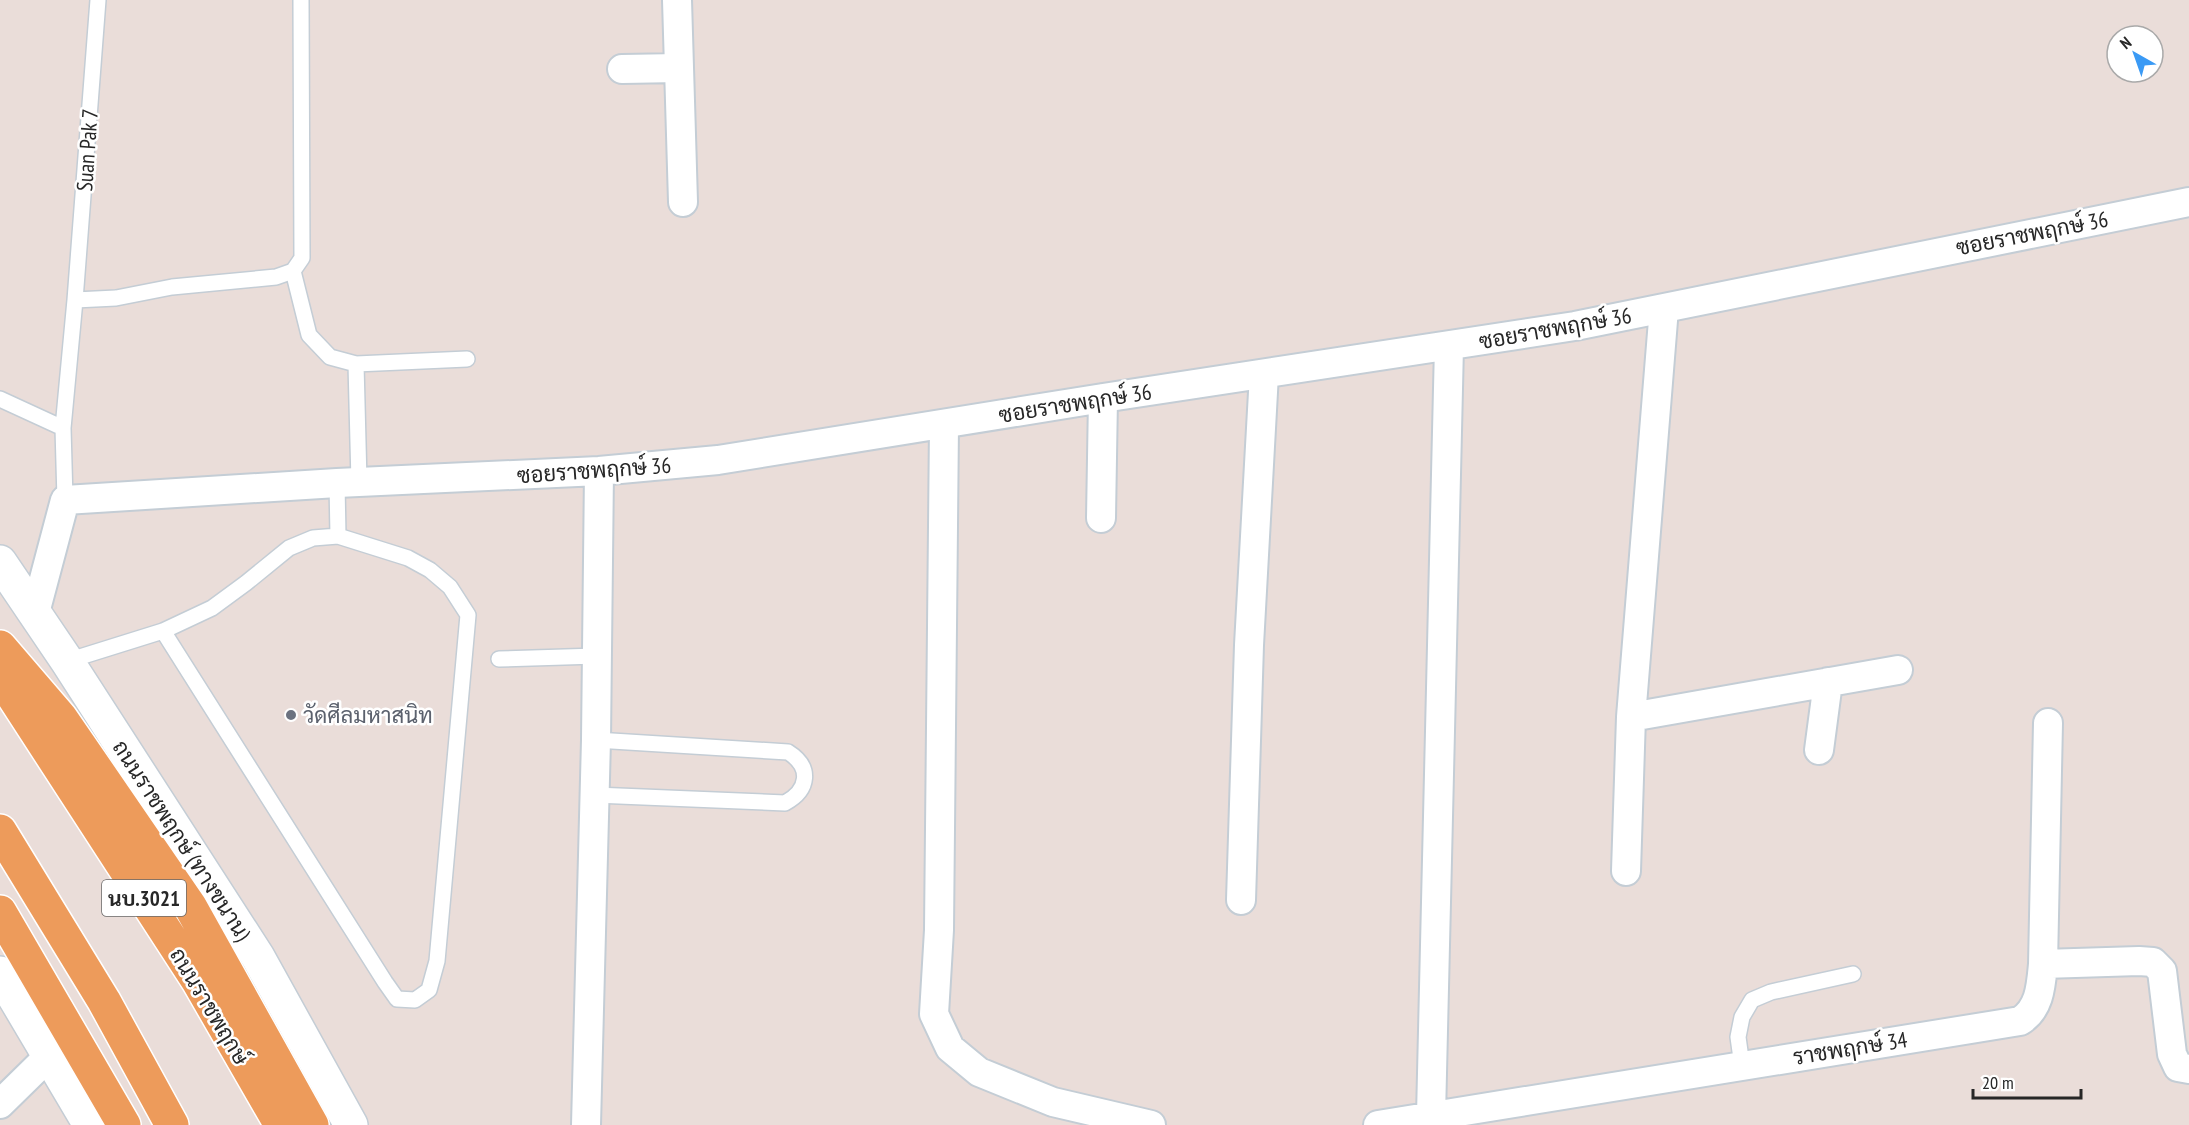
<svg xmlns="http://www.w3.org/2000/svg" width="2189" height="1125" font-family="'PT Sans Narrow',Sarabun,sans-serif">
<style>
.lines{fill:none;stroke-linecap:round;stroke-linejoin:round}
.service-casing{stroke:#c4cdd5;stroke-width:18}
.minor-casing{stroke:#c4cdd5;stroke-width:32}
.secondary-casing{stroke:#c4cdd5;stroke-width:36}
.primary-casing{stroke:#fff;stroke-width:36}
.service{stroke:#fff;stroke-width:15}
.minor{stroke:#fff;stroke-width:28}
.secondary{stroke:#fff;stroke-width:33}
.primary{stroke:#ed9b5b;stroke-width:33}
.worship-dot{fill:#6b7280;stroke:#fff;stroke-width:2}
.labels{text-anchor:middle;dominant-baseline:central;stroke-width:5;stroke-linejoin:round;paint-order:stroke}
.shield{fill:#fff;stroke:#686868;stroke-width:1.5}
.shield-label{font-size:21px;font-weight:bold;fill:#272727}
.street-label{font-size:22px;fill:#272727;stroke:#fff}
.worship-label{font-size:22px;fill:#5b616d;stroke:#fff;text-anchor:start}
</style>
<rect width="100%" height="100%" fill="#eaddd9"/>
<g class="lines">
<defs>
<path id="service" d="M293 271 309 335 330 357 356 364 467 359
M75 300 98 0
M356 364 359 482
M0 399 63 428 65 500
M63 428 75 300 116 298 172 287 276 277 293 271 302 258 301 0
M337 483 338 536
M499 659 597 656
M67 661 163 631 212 608 246 583 289 548 313 538 338 536 408 558 430 570 450 587 468 615 437 961 429 990 415 1000 397 999 385 982 163 631
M595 795 785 803C809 790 812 767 788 752L596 740
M1742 1066 1738 1037 1742 1017 1752 1000 1771 992 1853 974"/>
<path id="minor" d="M677 0 683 202
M622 69 679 68
M944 425 939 930 934 1014 950 1048 979 1072 1053 1102 1151 1125
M1101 518 1103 398
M35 613 65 500 337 483 599 471 718 460 1103 398 1575 326 2189 202
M1631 717 1898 670
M1819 750 1828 682
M1626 871 1631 717 1664 308
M1241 900 1249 645 1264 374
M2043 964 2139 961 2153 962 2162 971 2172 1054 2178 1067 2189 1069
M0 1104 50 1055
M1431 1116 1449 346
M586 1125 596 740 599 471
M1378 1125 2020 1021C2040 1009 2041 985 2043 964L2048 723"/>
<path id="secondary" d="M0 562 67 661 258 957 351 1125
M0 973 90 1125"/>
<path id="primary" d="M0 647 61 718 190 906 312 1125
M0 676 198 981 281 1125
M0 831 104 1001 172 1125
M0 912 124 1125"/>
</defs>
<!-- service casing -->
<use href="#service" class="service-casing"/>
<!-- minor casing -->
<use href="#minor" class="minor-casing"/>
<!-- secondary casing -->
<use href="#secondary" class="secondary-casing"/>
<!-- primary casing -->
<use href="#primary" class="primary-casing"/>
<!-- service -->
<use href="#service" class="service"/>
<!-- minor -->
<use href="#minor" class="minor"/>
<!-- secondary -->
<use href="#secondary" class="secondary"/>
<!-- primary -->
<use href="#primary" class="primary"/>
</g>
<!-- markers -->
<circle class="worship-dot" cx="291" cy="715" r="6"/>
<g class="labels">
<!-- shield labels -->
<rect class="shield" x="102" y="880" width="84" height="36" rx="4.5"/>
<g class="shield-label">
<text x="144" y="898">นบ.3021</text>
</g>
<!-- street labels -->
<g class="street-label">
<text transform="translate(87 150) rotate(-86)">Suan Pak 7</text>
<text transform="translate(2032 233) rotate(-11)">ซอยราชพฤกษ์ 36</text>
<text transform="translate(1555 328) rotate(-10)">ซอยราชพฤกษ์ 36</text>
<text transform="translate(1075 403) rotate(-9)">ซอยราชพฤกษ์ 36</text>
<text transform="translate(594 470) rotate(-4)">ซอยราชพฤกษ์ 36</text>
<text transform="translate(182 840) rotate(57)">ถนนราชพฤกษ์ (ทางขนาน)</text>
<text transform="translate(210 1006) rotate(59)">ถนนราชพฤกษ์</text>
<text transform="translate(1850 1048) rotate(-9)">ราชพฤกษ์ 34</text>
</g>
<!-- worship labels -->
<g class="worship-label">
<text x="303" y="715">วัดศีลมหาสนิท</text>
</g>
</g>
<!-- north arrow -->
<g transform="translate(2135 54) rotate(320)"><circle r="28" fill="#ffffff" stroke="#a9a9a9" stroke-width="1.5"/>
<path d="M0-4.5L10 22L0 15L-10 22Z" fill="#3a9af5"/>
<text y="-9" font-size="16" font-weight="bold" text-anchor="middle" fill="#272727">N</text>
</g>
<!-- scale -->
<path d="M1973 1089v9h108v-9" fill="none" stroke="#272727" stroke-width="3"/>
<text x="1982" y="1089" font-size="18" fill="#272727" stroke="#ffffff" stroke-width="4.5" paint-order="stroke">20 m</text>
</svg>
